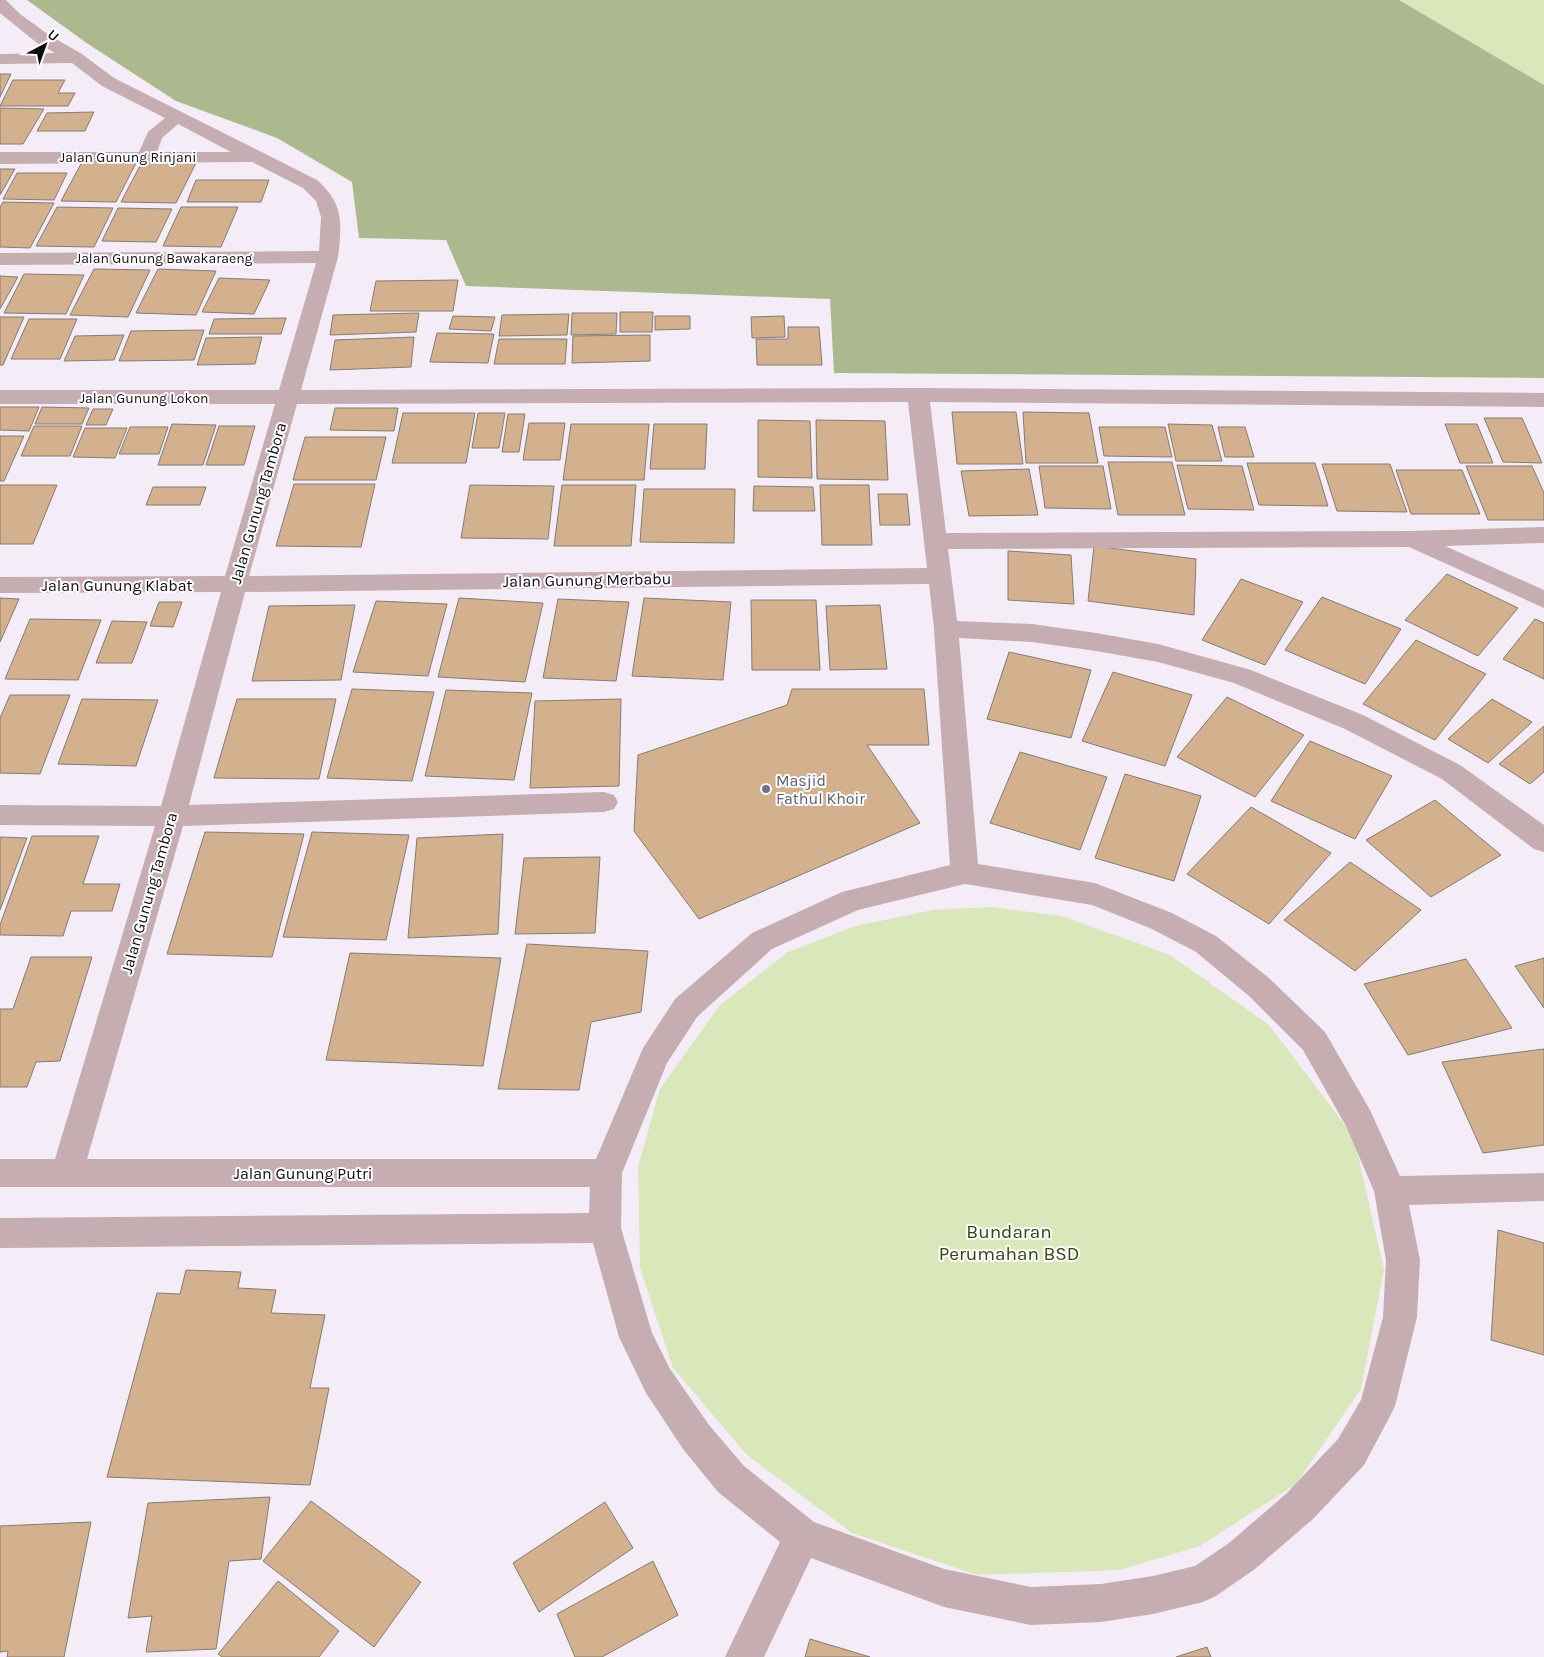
<svg xmlns="http://www.w3.org/2000/svg" width="1544" height="1657" font-family="Karla,sans-serif">
<style>
.green{fill:#d9e7bb}
.forest{fill:#acb98e}
.building{fill:#d3b18e;stroke:#847b72}
.lines{fill:none;stroke-linecap:round;stroke-linejoin:round}
.street{fill:#c5adb1;fill-rule:evenodd}
.worship-dot{fill:#6b7280;stroke:#fefdff;stroke-width:2}
.labels{text-anchor:middle;dominant-baseline:central;stroke-width:4;stroke-linejoin:round;paint-order:stroke}
.far-street-label{font-size:14px;fill:#0d0b0e;stroke:#fefdff}
.street-label{font-size:16px;fill:#0d0b0e;stroke:#fefdff}
.worship-label{font-size:16px;fill:#5b616d;stroke:#fefdff;text-anchor:start}
.near-park-label{font-size:19px;fill:#364210;stroke:#fefdff}
</style>
<rect width="100%" height="100%" fill="#f4edf8"/>
<!-- green -->
<path class="green" d="M1399 0H1544V85Z
M991 907 1062 916 1170 955 1269 1025 1354 1137 1384 1270 1361 1389 1296 1484 1200 1546 1119 1570 977 1575 852 1533 747 1455 673 1368 640 1268 638 1167 660 1089 720 1005 788 952 855 926 933 910Z"/>
<!-- forest -->
<path class="forest" d="M27 0H1399L1544 85V378L834 373 830 299 466 286 446 240 359 238 352 182 277 138 176 101 88 44Z"/>
<!-- building -->
<path class="building" d="M0 74H11L0 97Z
M13 80H65L58 93H75L68 106H0Z
M0 108 44 109 23 144H0Z
M94 112 85 131H37L47 113Z
M82 162 136 163 116 202 61 201Z
M142 162 196 163 176 203 121 202Z
M0 169H15L0 195Z
M17 173H67L54 200 3 199Z
M196 180H269L261 202H187Z
M3 202 54 203 30 248 0 247V207Z
M57 207 113 208 94 247 36 246Z
M181 207H238L221 247 163 246Z
M118 208 172 209 156 242 102 241Z
M94 269 150 270 128 317 70 315Z
M158 269 216 271 196 315 136 313Z
M24 274 84 275 66 314 4 313Z
M0 276 18 277 0 309Z
M219 278 270 280 254 314 202 312Z
M458 280 453 311H370L376 281Z
M620 312H653L652 332H620Z
M419 313 416 332 330 335 333 315Z
M572 313H617L616 334 571 335Z
M569 314 567 335 499 336 502 315Z
M453 316 495 317 491 331 449 329Z
M655 316H690V329L655 330Z
M784 316 785 337 752 338 751 317Z
M0 317H24L3 365H0Z
M286 318 281 334H209L214 319Z
M29 319H77L60 359H11Z
M788 327H819L822 365H757L756 339H788Z
M204 330 194 360 119 361 131 331Z
M437 333 494 334 488 363 430 362Z
M124 335 114 360 64 361 75 336Z
M650 335V361L572 363 573 336Z
M262 337 255 364 197 365 206 338Z
M414 337 411 367 330 370 335 340Z
M499 339H567L565 364H494Z
M0 407H39L29 431 0 430Z
M42 407 89 408 82 424H35Z
M335 408H398L394 431 330 430Z
M93 409H113L106 425H86Z
M952 412H1016L1023 464H957Z
M1023 412 1089 413 1098 463H1026Z
M403 413H475L466 463H392Z
M478 413H505L499 448H472Z
M508 414H525L519 452H502Z
M1484 418H1522L1542 463 1503 462Z
M758 420 810 421 812 478 758 477Z
M816 420 885 421 888 480 817 479Z
M529 423H565L560 460H523Z
M172 424 216 425 203 465H158Z
M571 424H649L644 480H563Z
M654 424H707L705 469H650Z
M1168 424 1212 425 1222 461H1176Z
M1445 424H1477L1493 463H1460Z
M34 426H82L70 456H21Z
M219 426H255L244 465H206Z
M130 427H168L159 454H119Z
M1099 427H1165L1172 457 1104 456Z
M1218 427H1245L1254 457H1225Z
M85 428H127L115 458 73 457Z
M0 436H24L4 481H0Z
M305 437H386L376 480H293Z
M1108 462H1172L1185 515H1118Z
M1247 463H1315L1328 506 1259 505Z
M1322 464H1390L1407 512 1337 511Z
M1177 465 1242 466 1254 510 1188 509Z
M1039 466H1103L1111 509 1045 508Z
M1466 466H1532L1544 493V520H1488Z
M1029 469 1038 515 969 516 961 471Z
M1396 470H1462L1480 514H1411Z
M294 484H375L361 547 276 546Z
M0 485H57L33 544H0Z
M470 485 554 486 548 539 461 538Z
M562 485H636L631 546H554Z
M820 485H869L872 545H822Z
M754 486 813 487 815 511H753Z
M153 487H206L200 505H146Z
M644 489H735L734 543 640 542Z
M878 494H907L910 525H880Z
M1094 546 1196 559 1194 615 1088 601Z
M1008 551 1071 555 1074 604 1008 600Z
M1447 574 1518 608 1478 656 1405 620Z
M1241 579 1303 602 1265 665 1202 640Z
M1322 597 1401 629 1365 684 1285 650Z
M0 598 19 599 0 642Z
M459 598 543 603 525 682 438 677Z
M644 598 731 602 723 680 632 676Z
M558 599 629 602 616 681 543 678Z
M751 600H816L820 670H752Z
M376 601 447 604 428 676 353 672Z
M159 602H182L173 627 150 626Z
M355 605 341 680 252 681 269 606Z
M880 605 887 669 830 670 826 606Z
M30 619 101 620 78 680 5 679Z
M1535 619 1544 623V679L1503 659Z
M112 621 147 622 132 663H96Z
M1416 640 1486 674 1435 740 1363 704Z
M1009 652 1091 670 1071 738 987 719Z
M1113 672 1192 695 1165 766 1082 741Z
M352 689 434 692 412 781 327 778Z
M792 689H924L929 745H867L920 823 699 919 634 831 638 755 787 705Z
M446 690 532 693 514 780 425 776Z
M10 695H70L40 774 0 773V718Z
M1227 697 1304 735 1255 797 1177 757Z
M82 699 158 700 136 766 58 764Z
M237 699H336L319 779 214 778Z
M621 699 619 786 530 788 535 701Z
M1492 699 1532 722 1488 763 1448 739Z
M1544 726V772L1530 784 1499 764Z
M1310 741 1392 776 1355 839 1271 801Z
M1020 752 1107 777 1080 850 990 823Z
M1125 774 1201 796 1174 881 1095 858Z
M1435 800 1501 855 1431 897 1366 840Z
M1251 807 1331 853 1269 924 1187 874Z
M205 832 304 834 272 957 167 954Z
M312 832 409 835 386 940 283 937Z
M503 834 498 934 408 938 417 838Z
M32 836H99L83 884H120L112 911H71L63 936 0 935V925Z
M0 837 27 838 0 910Z
M600 857 595 933 515 934 524 858Z
M1350 862 1421 910 1355 971 1284 920Z
M527 944 648 951 641 1012 591 1022 579 1090 498 1089Z
M350 953 501 958 483 1066 326 1060Z
M31 957H92L60 1061 36 1062 27 1087H0V1009H13Z
M1544 958V1008L1515 966Z
M1466 959 1512 1028 1408 1055 1364 984Z
M1544 1049V1145L1483 1153 1442 1062Z
M1498 1230 1544 1243V1355L1491 1340Z
M186 1270 241 1272 238 1288 276 1290 271 1313 325 1315 310 1388H329L310 1485 107 1477 157 1293 180 1294Z
M270 1497 261 1559 229 1561 216 1649 146 1652 152 1616 128 1618 148 1503Z
M311 1501 421 1582 374 1647 263 1561Z
M605 1502 633 1548 539 1612 513 1563Z
M91 1522 64 1657H7L8 1651 0 1652V1526Z
M653 1561 678 1615 602 1657H575L557 1614Z
M278 1581 339 1631 319 1657H222L218 1654Z
M810 1639 870 1657H805Z
M1207 1647 1211 1657H1176Z"/>
<g class="lines">
<!-- street -->
<path class="street" d="M0 0H6L20 14 49 35 82 54 114 78 317 180C344 204 342 223 338 257L301 390 918 388 1544 393V407L930 402 946 533 1411 531 1544 527V543L1445 546 1544 590V608L1409 547 948 549 957 621 1032 624 1096 633 1158 644 1251 670 1363 715 1460 765 1544 825V852L1534 849 1442 779 1345 729 1234 683 1158 662 1096 651 1032 642 959 638 978 864 1095 883 1172 913 1216 936 1269 978 1325 1032 1370 1110 1400 1176 1544 1173V1201L1409 1205 1420 1260 1417 1317 1395 1406 1389 1418 1364 1465 1313 1519 1255 1569 1216 1596 1203 1602 1153 1614 1101 1622 1031 1625 944 1607 811 1558 764 1657H725L780 1542 718 1492 683 1449 646 1393 619 1337 593 1243 0 1248V1218L589 1213 590 1187H0V1159H55L155 826 0 825V805L161 806 221 592 0 593V577L225 576 275 404H0V390H279L316 263 0 265V253L319 251 321 217 316 201 303 188 252 162 0 164V152H139L148 132 165 118 102 86 72 63 0 64V54L55 53 37 43 0 13ZM178 124 231 152H157L162 138ZM908 402 927 568 249 576 297 404ZM929 584 934 629 950 865 842 892 752 933 675 999 643 1048 596 1159H87L183 826 604 812 614 809 618 802 614 795 604 792 189 805 245 592ZM965 884 1092 905 1152 929 1196 952 1249 996 1303 1050 1346 1126 1374 1191 1386 1260 1383 1317 1361 1400 1338 1439 1287 1493 1229 1543 1195 1566 1153 1576 1101 1584 1031 1587 944 1569 814 1522 744 1466 709 1425 670 1369 652 1333 621 1228 622 1173 667 1063 697 1017 772 949 858 910Z"/>
</g>
<!-- markers -->
<circle class="worship-dot" cx="766" cy="789" r="5"/>
<g class="labels">
<!-- far-street labels -->
<g class="far-street-label">
<text x="128" y="157">Jalan Gunung Rinjani</text>
<text x="164" y="258">Jalan Gunung Bawakaraeng</text>
<text x="144" y="398">Jalan Gunung Lokon</text>
</g>
<!-- street labels -->
<g class="street-label">
<text transform="translate(258 503) rotate(-74)">Jalan Gunung Tambora</text>
<text transform="translate(587 580) rotate(-1)">Jalan Gunung Merbabu</text>
<text x="117" y="585">Jalan Gunung Klabat</text>
<text transform="translate(149 893) rotate(-74)">Jalan Gunung Tambora</text>
<text x="303" y="1173">Jalan Gunung Putri</text>
</g>
<!-- worship labels -->
<g class="worship-label">
<text x="776" y="780">Masjid<tspan x="776" dy="18">Fathul Khoir</tspan></text>
</g>
<!-- near-park labels -->
<g class="near-park-label">
<text x="1009" y="1232">Bundaran<tspan x="1009" dy="22">Perumahan BSD</tspan></text>
</g>
</g>
<!-- north arrow -->
<g transform="translate(45 45) rotate(41)" stroke="#fefdff" stroke-width="4" paint-order="stroke">
<path d="M0-4L9 19L0 12L-9 19Z" fill="#0d0b0e"/>
<text y="-8" font-size="14" font-weight="bold" text-anchor="middle" fill="#0d0b0e">U</text>
</g>
</svg>
